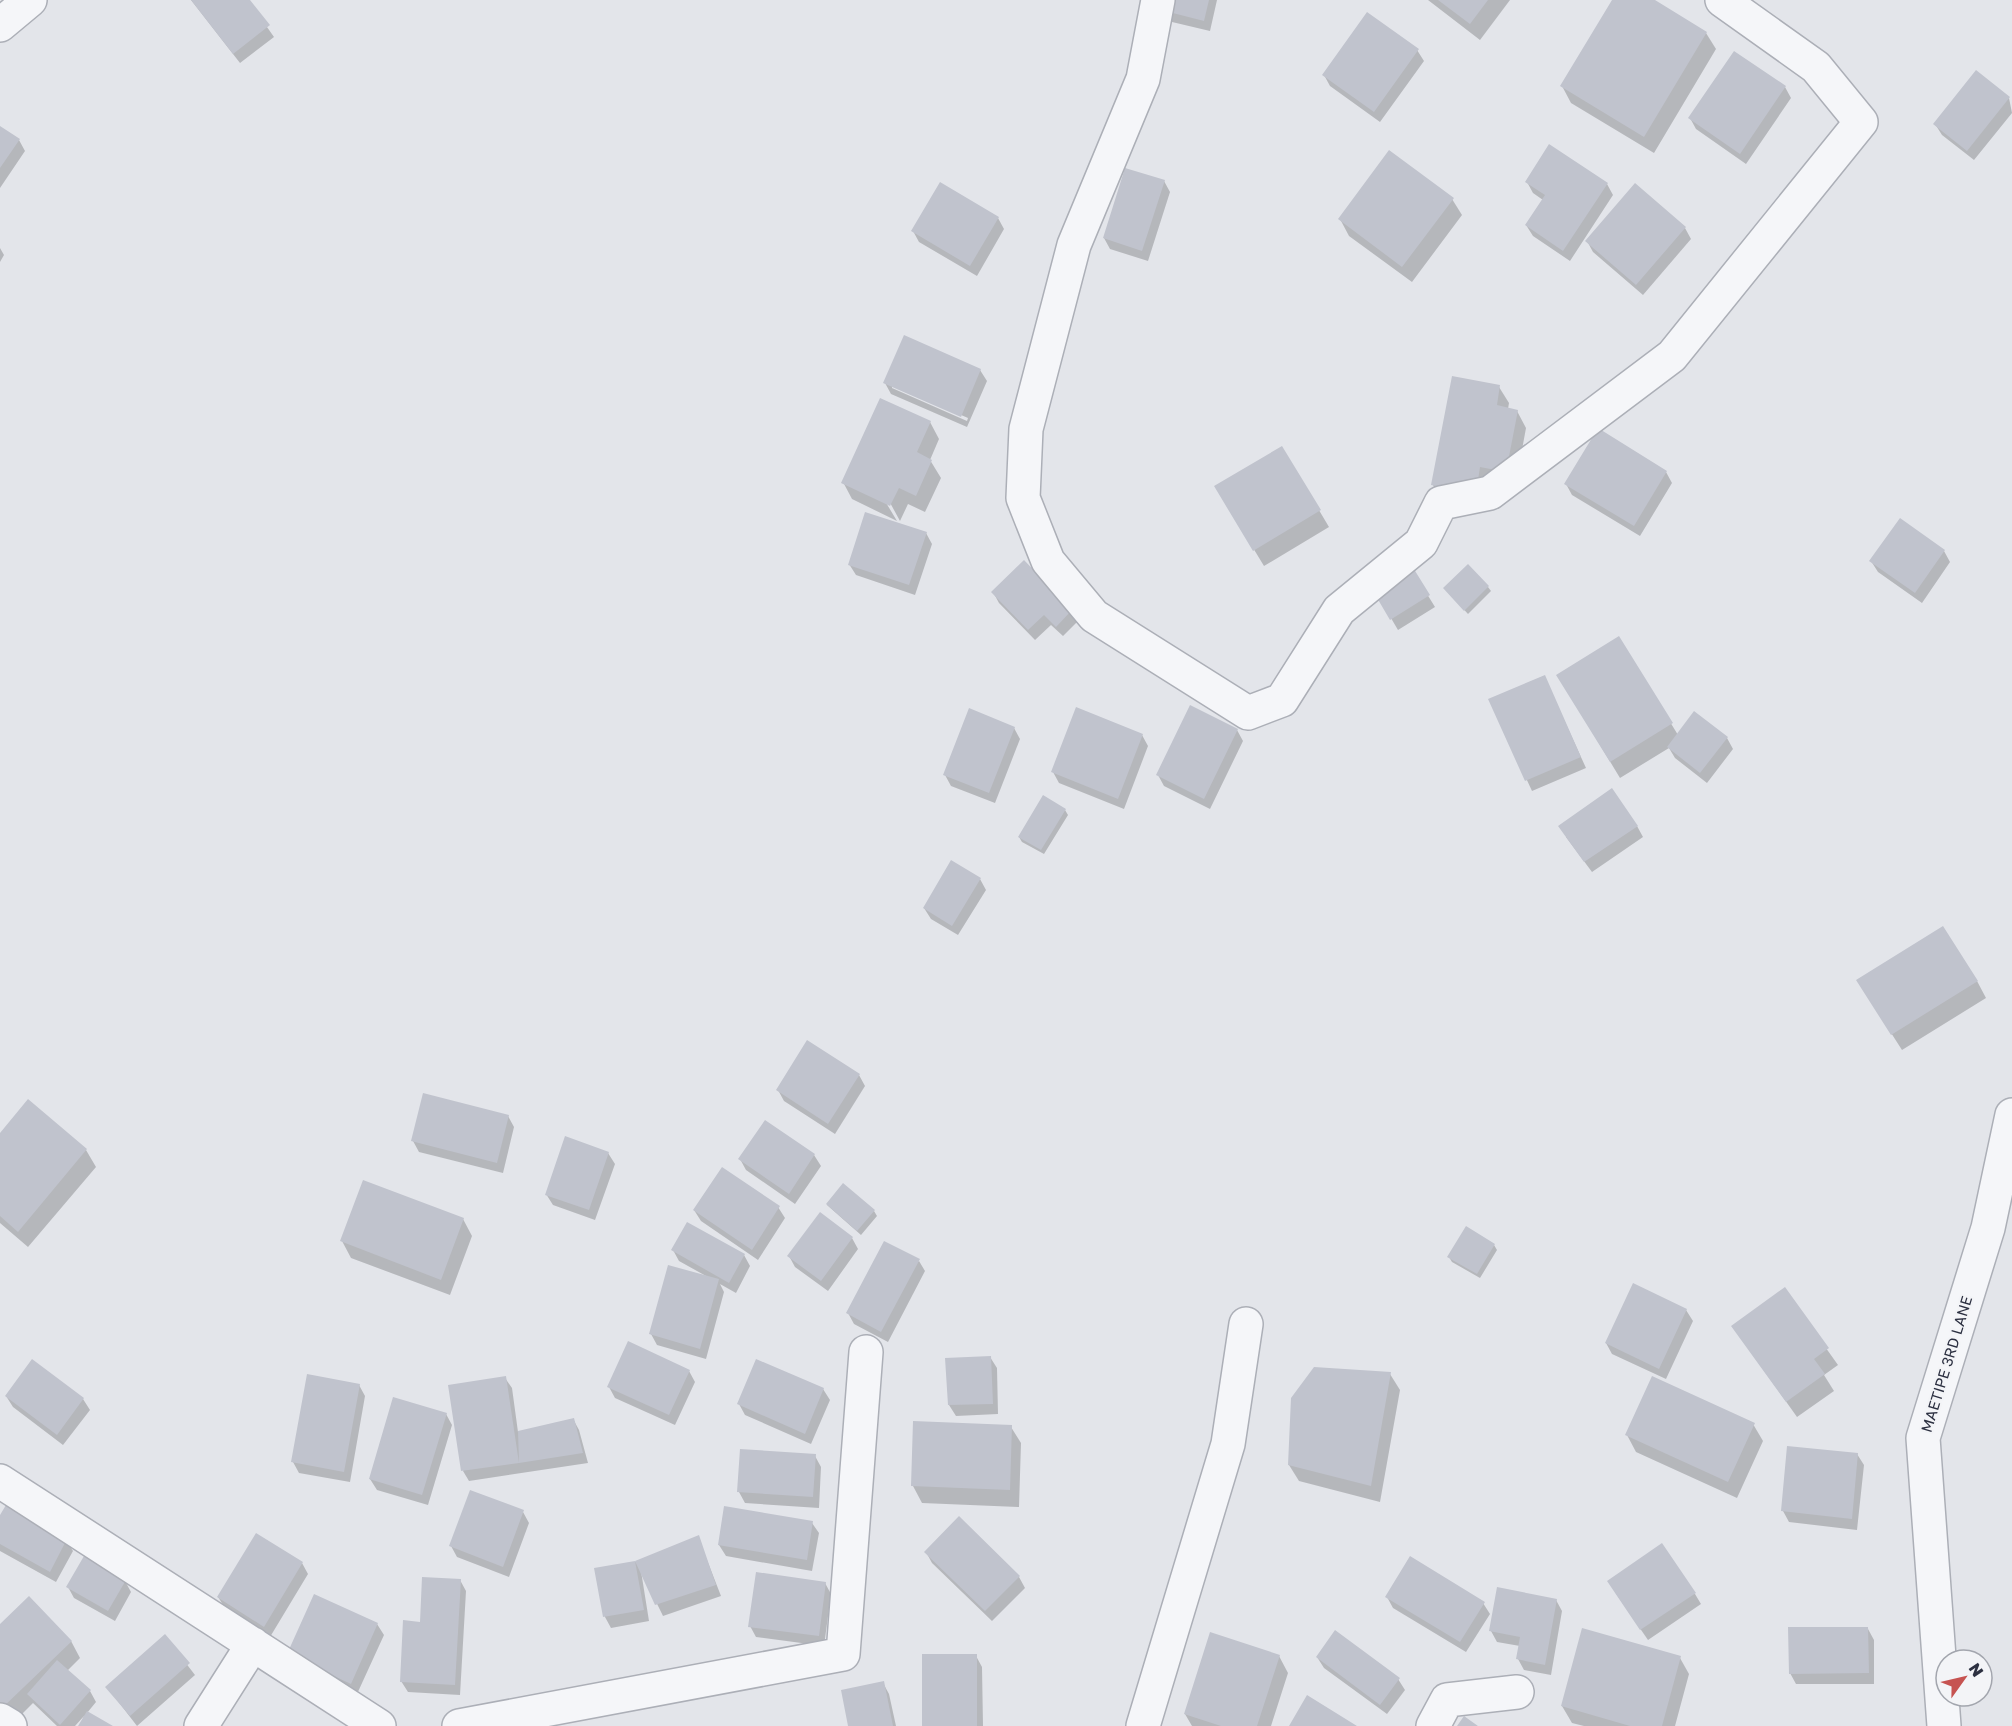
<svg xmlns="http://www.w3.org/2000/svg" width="2012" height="1726" font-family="'Golos Text',sans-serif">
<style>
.shadow{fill:#0003;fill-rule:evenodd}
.building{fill:#c0c3cd}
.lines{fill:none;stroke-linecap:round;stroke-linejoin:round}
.minor-casing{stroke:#acafb7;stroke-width:36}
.minor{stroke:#f5f6f9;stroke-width:33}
.labels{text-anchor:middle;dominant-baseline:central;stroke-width:4.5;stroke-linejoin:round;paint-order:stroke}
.street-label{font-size:15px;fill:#2c3041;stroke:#f3f4f7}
</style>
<rect width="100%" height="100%" fill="#e3e5ea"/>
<!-- shadow -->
<path class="shadow" d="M191 0H248L274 37 240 63Z
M1169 0H1217L1210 31 1172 22 1166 11Z
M1428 0H1510L1480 40Z
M1614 0H1652L1706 33 1716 49 1654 153 1571 103 1562 86Z
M1417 50 1424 61 1380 122 1330 86 1324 75Z
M1785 87 1791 98 1746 164 1696 129 1690 118Z
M2009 98 2012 113 1974 160 1942 135 1935 124Z
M0 128 19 140 25 151 0 188Z
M1164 181 1170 192 1148 261 1110 249 1104 238Z
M1527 182 1607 184 1613 195 1570 261 1533 236 1526 225 1543 200 1533 193Z
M1452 199 1462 215 1412 282 1349 236 1340 219Z
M998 218 1004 229 977 276 919 242 913 231Z
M1685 228 1691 239 1643 295 1593 252 1587 241Z
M0 248 4 255 0 262Z
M980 370 987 381 967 427 891 394 885 383ZM892 385 968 418 967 421 892 388Z
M1499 387 1509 403 1508 409 1517 411 1526 428 1515 488 1443 501 1433 485Z
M930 422 939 439 930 460 941 478 925 512 908 504 900 521 888 499 885 501 897 521 852 499 843 482Z
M1282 448 1329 527 1264 566 1216 487Z
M1666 472 1672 483 1640 536 1572 495 1566 484Z
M1900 520 1944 551 1950 562 1922 603 1878 572 1871 561Z
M926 533 932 544 915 595 856 575 849 564Z
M1411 568 1435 607 1398 630 1375 591Z
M1488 587 1491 591 1468 614 1444 588Z
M993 592 1071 611 1077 622 1063 636 1051 625 1035 640 999 603Z
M1619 638 1678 735 1727 738 1733 749 1707 783 1675 758 1669 748 1620 778 1568 692Z
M1544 676 1586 768 1532 791 1490 700Z
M1014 728 1020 739 995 803 951 786 945 775Z
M1237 730 1243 741 1210 809 1164 786 1158 775Z
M1142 735 1148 746 1124 809 1059 783 1053 772Z
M1065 810 1068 815 1044 854 1022 842 1019 837Z
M1637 826 1643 837 1592 872 1566 837Z
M980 879 986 890 958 935 931 919 924 908Z
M1977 981 1986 998 1902 1050 1868 997Z
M859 1075 865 1086 835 1134 784 1101 778 1090Z
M28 1102 86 1150 96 1167 28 1247 0 1223V1135Z
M508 1116 514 1127 503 1173 419 1152 413 1141Z
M765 1122 814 1155 821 1166 795 1204 746 1170 740 1159Z
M608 1153 615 1164 595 1220 553 1205 546 1194Z
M827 1205 874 1211 877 1216 861 1235Z
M778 1207 785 1218 758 1260 701 1221 694 1210Z
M463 1219 472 1236 450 1295 351 1258 342 1241Z
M852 1238 858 1249 828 1291 795 1267 789 1256Z
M1494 1245 1497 1250 1480 1278 1452 1262 1449 1257Z
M673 1250 744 1255 750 1266 736 1293 720 1284 724 1292 706 1359 657 1345 651 1334 706 1276 679 1261Z
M919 1261 925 1271 888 1342 854 1324 848 1313Z
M1784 1289 1838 1365 1824 1375 1834 1391 1797 1417 1733 1327Z
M1686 1310 1693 1321 1666 1379 1612 1354 1606 1343Z
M990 1357 997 1368 998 1414 956 1416 949 1405Z
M32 1361 83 1399 90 1410 63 1445 13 1407 6 1396Z
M689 1371 695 1382 675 1425 615 1398 609 1387Z
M1390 1374 1400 1390 1380 1502 1299 1481 1289 1465Z
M505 1378 512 1388 518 1432 573 1419 579 1430 588 1463 469 1481 463 1471Z
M359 1385 365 1396 350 1482 299 1473 293 1462Z
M823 1389 830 1400 811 1444 745 1415 739 1404Z
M446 1414 452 1425 428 1505 377 1490 370 1479Z
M1753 1424 1763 1441 1737 1498 1636 1452 1627 1435Z
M1011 1427 1021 1443 1019 1507 922 1503 913 1486Z
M1857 1454 1864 1465 1857 1530 1789 1522 1783 1511Z
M815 1456 821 1467 819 1508 745 1503 739 1492Z
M523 1512 529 1523 509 1577 457 1557 451 1546Z
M0 1518 66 1540 73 1551 56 1582 0 1551Z
M812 1523 819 1533 812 1571 726 1556 719 1545Z
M698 1537 721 1596 663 1616 641 1571 649 1621 611 1628 605 1617 596 1569 635 1562Z
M926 1552 1019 1577 1025 1588 992 1621 932 1563Z
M302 1563 308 1574 270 1637 225 1608 218 1597Z
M460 1580 466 1591 460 1695 408 1692 401 1681 421 1623Z
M125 1581 131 1592 115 1621 74 1598 68 1587Z
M825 1583 831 1594 824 1646 756 1637 750 1626Z
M1615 1592 1695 1594 1701 1604 1648 1640Z
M1387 1597 1483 1603 1490 1614 1466 1652 1393 1608Z
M1556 1600 1562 1611 1551 1675 1524 1670 1518 1659 1520 1646 1497 1642 1491 1631Z
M377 1624 384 1635 357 1694 288 1654Z
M0 1626 71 1641 80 1658 67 1671 90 1691 96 1702 87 1713 110 1726H80L84 1716 75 1726H57L33 1703 10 1726H0Z
M1868 1629 1874 1640V1684H1796L1790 1673Z
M165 1636 195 1675 137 1726 107 1687Z
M976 1656 982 1667 983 1726H923Z
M1279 1656 1288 1673 1271 1726H1192L1185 1714Z
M1317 1657 1398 1679 1405 1690 1387 1714 1324 1668Z
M1680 1658 1689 1674 1675 1726H1584L1572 1723 1562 1706Z
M883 1683 889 1694 896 1726H850Z"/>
<!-- building -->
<path class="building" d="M191 0H250L270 25 233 54Z
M1167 0H1209L1204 21 1165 11Z
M1438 0H1488L1470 24Z
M1612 0H1655L1707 32 1644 137 1560 86Z
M1367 12 1419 49 1374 112 1322 75Z
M1734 51 1786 86 1740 154 1688 118Z
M1976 70 2010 97 1967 151 1933 124Z
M0 126 20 139 0 168Z
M1549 144 1608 183 1563 251 1525 225 1545 195 1525 182Z
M1389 150 1454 198 1402 267 1338 219Z
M1125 168 1165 180 1142 251 1103 238Z
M940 182 999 217 970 266 911 231Z
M1635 183 1686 227 1636 285 1585 241Z
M904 335 981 369 961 417 883 383Z
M1452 376 1500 385 1497 405 1518 410 1506 472 1480 467 1476 494 1431 485Z
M880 398 931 421 917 452 932 460 916 496 899 488 890 506 841 483Z
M1598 428 1667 471 1634 526 1564 484Z
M1282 446 1321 510 1253 551 1214 486Z
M865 512 927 532 909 585 848 565Z
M1900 518 1945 550 1915 593 1869 561Z
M1024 560 1072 610 1056 627 1044 615 1028 630 991 592Z
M1468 564 1489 586 1464 611 1443 588Z
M1412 566 1430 595 1390 620 1373 591Z
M1619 636 1673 723 1610 762 1556 675Z
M1545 675 1581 757 1525 781 1488 699Z
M1190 705 1238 729 1204 799 1156 775Z
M1076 707 1143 734 1118 799 1051 772Z
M969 708 1015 727 989 793 943 775Z
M1694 711 1728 737 1700 773 1667 747Z
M1612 788 1638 826 1584 862 1558 826Z
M1043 795 1066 809 1041 850 1018 837Z
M951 860 981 878 952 926 923 908Z
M1943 926 1978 981 1891 1035 1856 980Z
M807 1040 860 1074 828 1124 776 1090Z
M423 1093 509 1115 497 1163 411 1141Z
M28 1099 87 1149 18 1232 0 1216V1133Z
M765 1120 815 1154 789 1194 738 1159Z
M565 1136 609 1152 589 1210 545 1195Z
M722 1167 780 1206 752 1250 693 1210Z
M363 1180 464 1218 441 1280 340 1241Z
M843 1183 875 1210 857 1231 826 1204Z
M820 1212 853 1237 821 1281 787 1256Z
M687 1222 745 1254 729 1283 671 1250Z
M1466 1226 1495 1244 1477 1274 1447 1257Z
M884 1241 920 1259 881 1332 846 1313Z
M668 1265 719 1279 700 1349 649 1334Z
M1633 1283 1687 1309 1659 1369 1605 1343Z
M1785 1287 1829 1348 1814 1359 1825 1374 1786 1402 1731 1326Z
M628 1341 690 1370 669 1415 607 1387Z
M991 1356 993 1404 948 1405 945 1358Z
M32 1359 84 1398 57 1435 5 1396Z
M756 1359 824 1388 805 1434 737 1404Z
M1314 1367 1391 1372 1371 1486 1288 1465 1291 1398Z
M307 1374 360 1384 344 1472 291 1462Z
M506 1376 519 1463 461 1471 448 1385Z
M1652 1376 1755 1423 1728 1482 1625 1435Z
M393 1397 447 1413 422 1495 369 1479Z
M574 1418 583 1453 519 1463 518 1431Z
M913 1421 1012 1425 1010 1490 911 1486Z
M1787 1446 1858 1453 1852 1519 1781 1511Z
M740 1449 816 1454 813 1497 737 1492Z
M470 1490 524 1510 503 1567 449 1546Z
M6 1505 67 1539 50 1572 0 1544V1515Z
M724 1506 813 1521 807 1560 718 1545Z
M959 1516 1020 1576 985 1611 924 1552Z
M256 1533 303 1562 264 1627 217 1597Z
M699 1535 716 1585 655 1605 635 1561 644 1610 603 1617 594 1568 635 1561Z
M1662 1543 1696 1593 1640 1630 1607 1581Z
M84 1556 126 1580 108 1611 66 1587Z
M1410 1556 1485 1602 1460 1642 1385 1597Z
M756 1572 826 1582 819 1636 748 1627Z
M422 1577 461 1579 455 1685 400 1682 403 1620 420 1622Z
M1497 1587 1557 1599 1545 1665 1516 1659 1520 1637 1489 1631Z
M314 1594 378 1623 351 1684 287 1654Z
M29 1596 72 1641 0 1710V1624Z
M1788 1627H1868L1869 1673 1789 1674Z
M1582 1628 1681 1656 1662 1726H1630L1561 1706Z
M1335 1630 1400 1678 1380 1705 1316 1657Z
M1210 1632 1280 1655 1257 1726H1221L1184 1714Z
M165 1634 190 1663 130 1716 105 1687Z
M922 1654H977V1726H922Z
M57 1660 91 1690 60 1725 27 1694Z
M884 1681 893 1726H848L841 1690Z
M1307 1695 1357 1726H1289Z
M87 1711 113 1726H78Z
M1464 1716 1478 1726H1457Z"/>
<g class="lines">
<defs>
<path id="minor" d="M1158 0 1143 79 1074 245 1026 429 1023 498 1048 561 1094 616 1248 713 1282 700 1339 610 1421 543 1441 503 1490 493 1672 356 1861 122 1816 67 1722 0
M0 25 30 0
M0 1481 379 1726
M0 1720 10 1726
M201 1726 253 1644
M459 1726 843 1654 866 1352
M1143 1726 1228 1444 1246 1324
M1433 1726 1447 1700 1517 1692
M1944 1726 1923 1438 1988 1228 2012 1115"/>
</defs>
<!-- minor casing -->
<use href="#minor" class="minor-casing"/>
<!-- minor -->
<use href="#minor" class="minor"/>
</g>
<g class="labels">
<!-- street labels -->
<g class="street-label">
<text transform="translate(1946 1364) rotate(-73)">MAETIPE 3RD LANE</text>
</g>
</g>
<!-- north arrow -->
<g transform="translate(1964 1678) rotate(56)"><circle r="28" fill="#f3f4f7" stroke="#a3a6ae" stroke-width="1.5"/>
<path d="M0-4.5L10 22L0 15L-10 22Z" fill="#c65351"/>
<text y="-9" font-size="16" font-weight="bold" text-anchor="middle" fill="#2c3041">N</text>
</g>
</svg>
